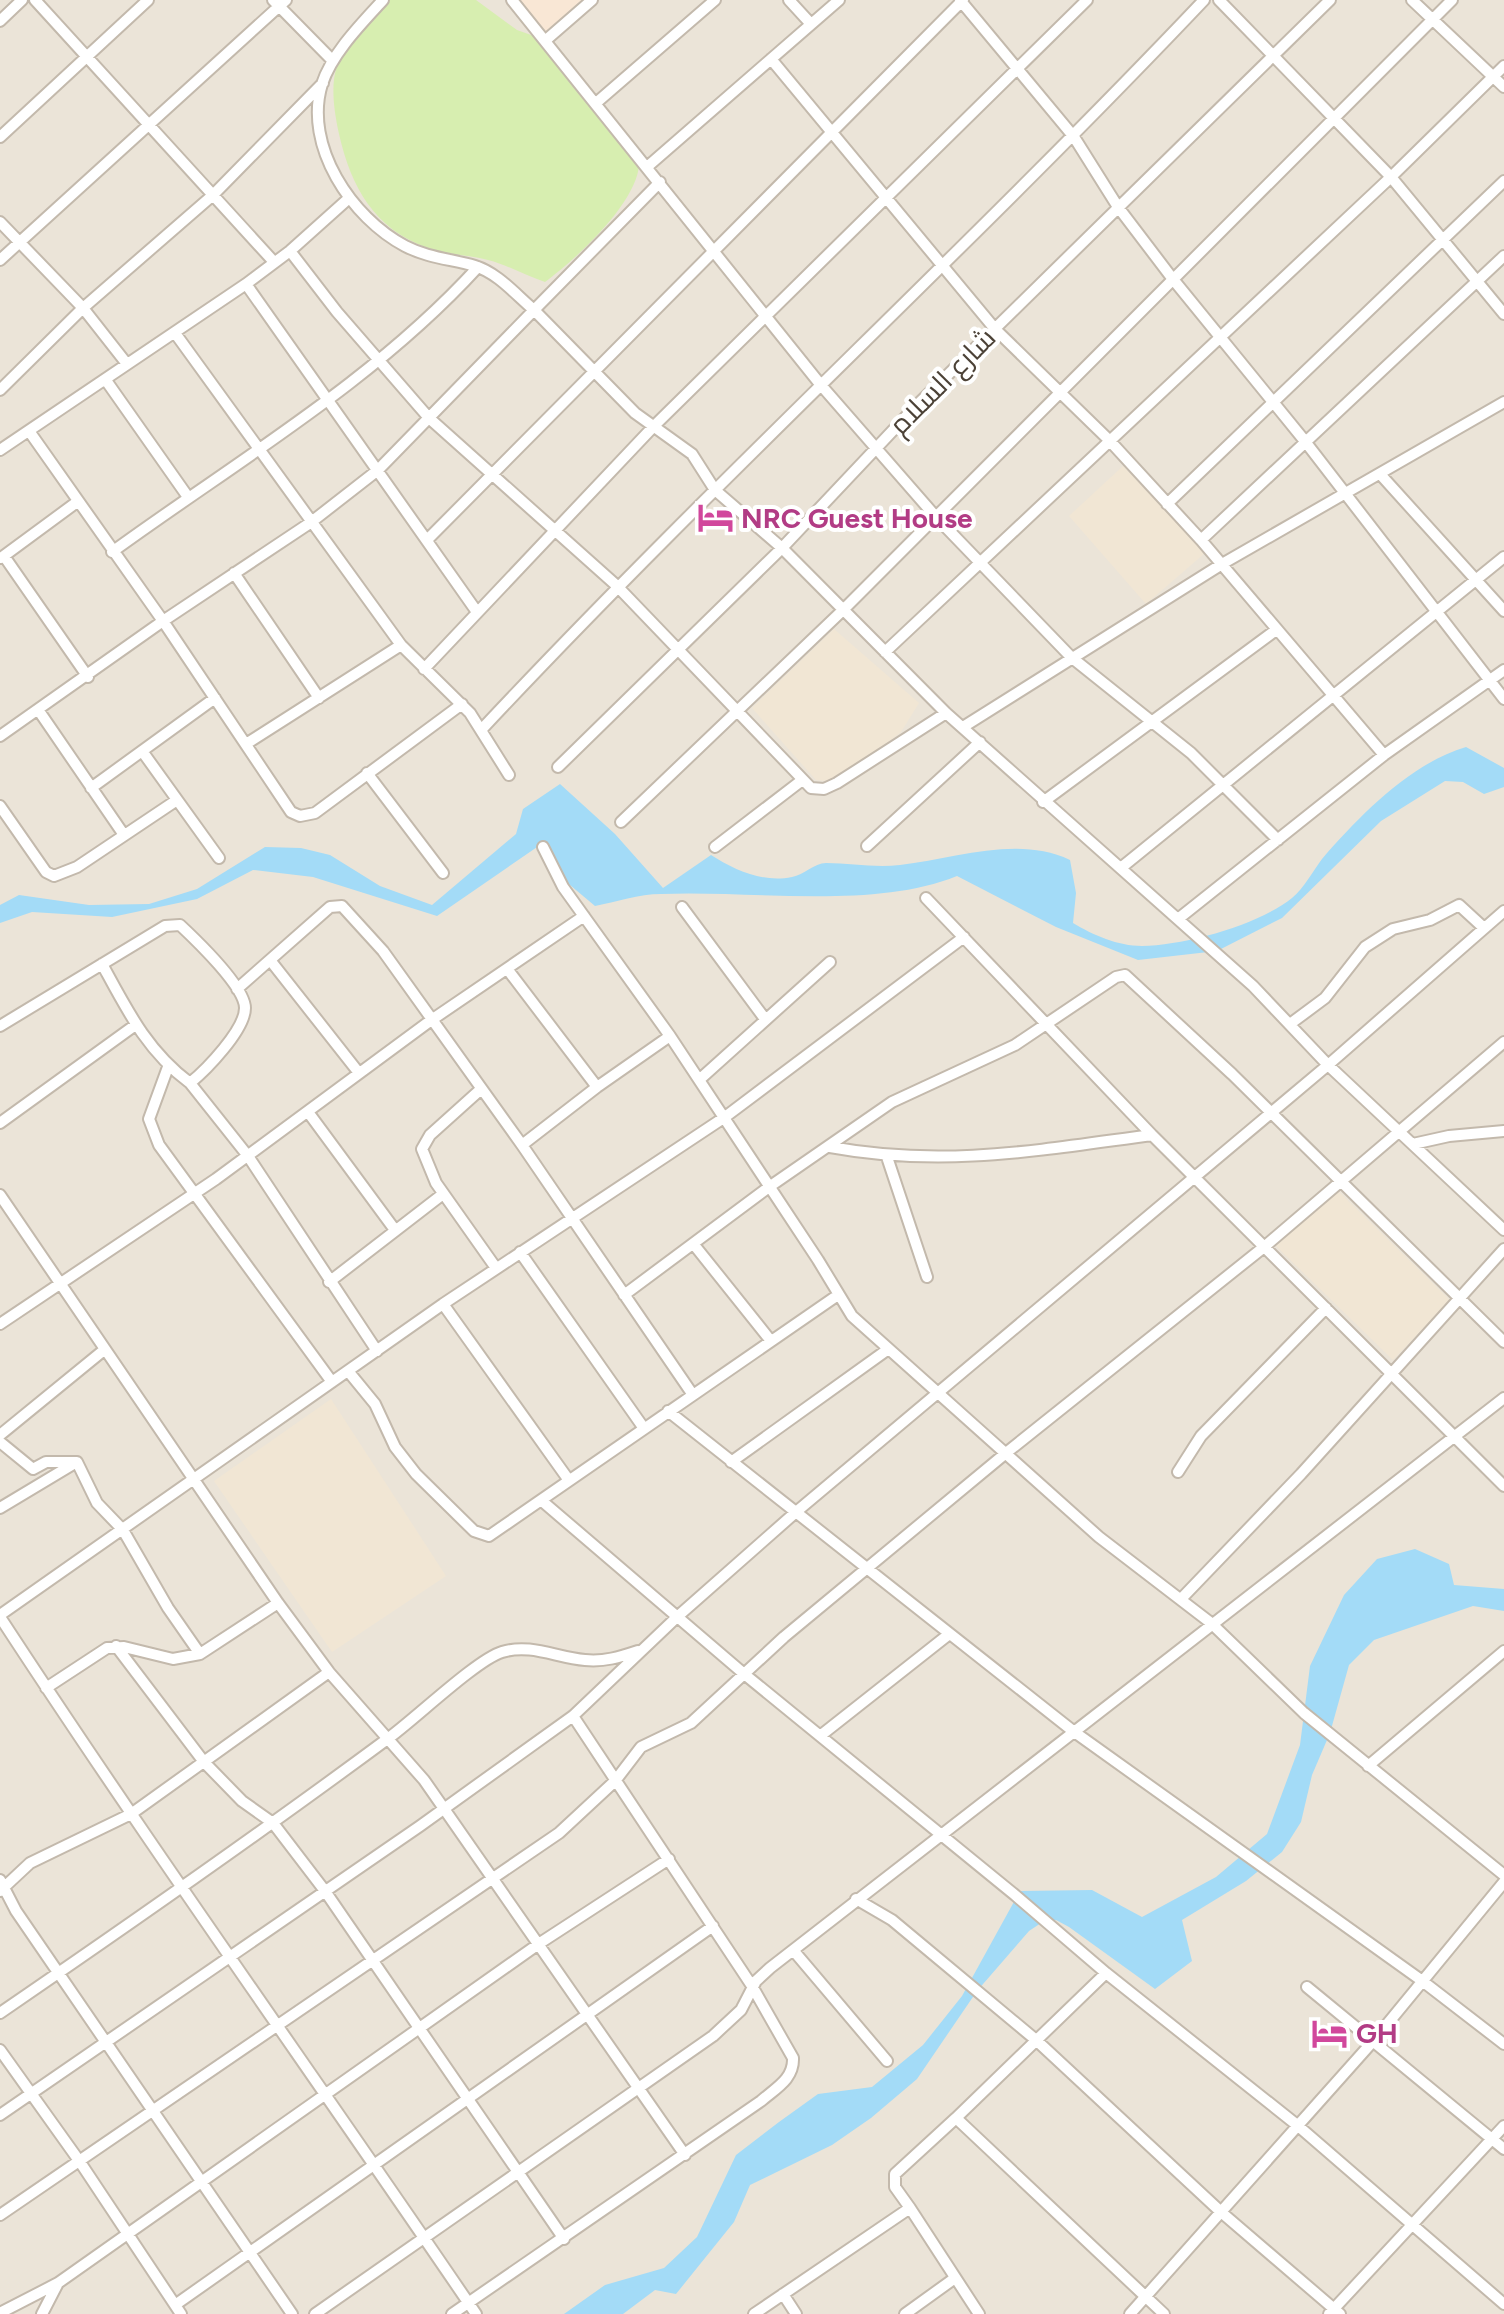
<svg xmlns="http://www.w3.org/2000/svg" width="1504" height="2314" font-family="Figtree,Cairo,sans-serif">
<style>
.residential{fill:#ebe4d8}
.commercial{fill:#f9e7d5}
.education{fill:#f1e6d4}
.green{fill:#d7eeb0}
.water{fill:#a3dbf7}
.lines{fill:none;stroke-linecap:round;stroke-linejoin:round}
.minor-casing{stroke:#c3b9ac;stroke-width:14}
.minor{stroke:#fff;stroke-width:10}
.labels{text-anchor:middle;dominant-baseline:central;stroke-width:8;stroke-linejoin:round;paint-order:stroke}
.street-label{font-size:28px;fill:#4c4237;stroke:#fff}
.hotel-label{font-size:28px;font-weight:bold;fill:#b23c85;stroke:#fff;text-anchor:start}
</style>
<rect width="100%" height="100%" fill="#f7f2eb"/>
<!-- residential -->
<path class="residential" d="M0 0H1504V2314H0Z"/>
<!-- commercial -->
<path class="commercial" d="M517 0H589L547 36Z"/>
<!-- education -->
<path class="education" d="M1123 466 1205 553 1146 604 1069 516Z
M834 629 919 703 901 732 880 749 828 781 816 780 752 708Z
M1335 1188 1450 1300 1393 1360 1275 1245Z
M331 1399 446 1576 332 1652 214 1481Z"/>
<!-- green -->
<path class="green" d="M386 0H476L517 30 534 36 639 160C642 199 575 260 545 282 526 276 508 265 488 260 469 255 447 255 428 248 374 229 351 187 339 134 324 65 339 50 386 0Z"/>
<!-- water -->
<path class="water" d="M1466 747 1504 768V787L1484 794 1463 782 1445 781 1381 821 1282 918 1217 951 1138 960 1056 927 957 876C874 910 751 890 661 894 639 894 616 902 595 906L564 880 543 843 437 916 313 877 253 870 197 899 112 917 32 912 0 923V905L19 895 89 905 149 904 197 889 265 847 301 848 330 855 380 886 432 905 516 834 523 809 560 784 615 834 663 888 711 855C735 870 762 883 792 877 804 875 814 863 826 863 851 863 874 868 900 865 955 859 1017 835 1070 860L1076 893 1073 923C1093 935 1118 946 1142 946 1186 945 1258 925 1292 898 1304 888 1313 871 1322 859 1359 816 1411 763 1466 747Z
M1415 1549 1449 1564 1454 1585 1504 1589V1611L1473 1606 1374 1640 1349 1665 1330 1733 1312 1775 1301 1822 1282 1852 1246 1881 1182 1920 1192 1961 1155 1989 1069 1927 1056 1920 1044 1921 1029 1931 977 1991 917 2079 871 2118 832 2145 750 2185 734 2222 676 2294 655 2290 623 2314H564L605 2285 664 2268 697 2237 736 2155 779 2122 818 2094 872 2087 923 2045 962 1996 1020 1891 1092 1890 1142 1917 1216 1877 1267 1834 1300 1745 1310 1666 1344 1595 1377 1559Z"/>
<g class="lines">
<defs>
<path id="minor" d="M35 0 274 262
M273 0 333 61
M512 0 820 384 936 517 1071 657 1191 753 1278 840
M789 0 811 24
M960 0 1074 137 1118 207 1172 278 1304 440 1504 699
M1219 0 1391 177 1504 314
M1412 0 1504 87
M0 21 22 0
M546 40 592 0
M771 59 995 329 1109 440 1201 540 1384 755
M596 103 715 0
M0 137 148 0
M647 167 839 0
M660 182 534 310 635 413 692 454 715 490 782 548 946 713 1253 986 1328 1065 1504 1230
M0 222 83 308 127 364
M290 251 337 312 429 418 616 585 811 788 824 789 837 783 946 713
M0 260 286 0
M246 284 477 612
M175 333 401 645 470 713 509 775
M105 379 188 497
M0 390 83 308 213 195 323 83
M29 431 163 621 291 812 300 816 315 813 462 704
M0 450 246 284 290 251 348 199
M1380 474 1504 611
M1167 504 1504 181
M427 540 963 0
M1201 540 1504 256
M112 552C237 461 373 382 478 267
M4 556 88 677
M1 558 77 502
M234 573 319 698
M885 652 1391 177 1504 66
M424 669 653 427 1087 0
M39 711 124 835
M963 727 1222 564 1504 402
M482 729C716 479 969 248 1204 0
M0 736 163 621 310 523 378 470 534 310C516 295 498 273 475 266 451 259 428 258 405 246 352 218 303 146 322 84 332 53 362 23 383 0
M246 744 401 645
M142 751 219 858
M558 767 782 548 915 407 1330 0
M367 773 443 873
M91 788 215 698
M1043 802 1276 630
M0 806 46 872 54 876 77 867 177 800
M621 822 843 610 1452 0
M867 846 980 742
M543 847 563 887 670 1036 818 1260 852 1316 1099 1537 1211 1623 1304 1713 1504 1875
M715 847 801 781
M1122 867 1504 557
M926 898 1152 1135 1504 1486
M682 907 765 1019
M1178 919 1384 755 1504 670
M270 960 359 1073
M102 964C127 1010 147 1051 190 1083
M508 970 597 1087 522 1145
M237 989 330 907 342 906 383 951 522 1145 693 1395
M1290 1024 1325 998 1365 947 1393 929 1430 920 1459 905 1484 928
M0 1026 165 926 180 925C196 940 245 987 245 1008 245 1030 206 1070 190 1083L248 1156 377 1351
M168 1067 149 1119 159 1145 332 1382
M699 1080 830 962
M597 1087 670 1036
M480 1090 430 1135 422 1149 436 1183 496 1268
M308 1112 395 1230
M0 1123 134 1026
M1413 1144 1449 1136 1504 1131
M830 1147C944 1168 1039 1150 1152 1135
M887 1157 927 1277
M0 1195 278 1603 329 1672 424 1780 685 2155
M695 1246 771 1341
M520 1252 643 1427
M329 1282 443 1194
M624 1295 769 1187 892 1102 1015 1045 1116 977 1125 975 1232 1074 1504 1342
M443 1304 568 1479
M0 1324 216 1179 430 1021 584 916
M348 1371 375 1404 395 1447 416 1474 474 1531 489 1536 838 1295
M668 1411 1073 1731 1421 1980 1504 2044
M0 1435 104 1350
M0 1442 33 1469 46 1462H77L97 1503 123 1530 168 1608 200 1654
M731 1462 887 1350
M1178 1472 1201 1436 1326 1308
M542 1501 743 1673 1015 1895 1106 1973 1297 2125 1504 2304
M0 1508 75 1463
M1181 1599 1301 1474 1504 1249
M0 1615 443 1304 725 1117 964 937
M0 1617C154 1853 318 2081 476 2314
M116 1646 204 1762 242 1801 273 1823 325 1891 564 2239
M46 1688 107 1648 124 1647 173 1659 200 1654 278 1603
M820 1736 948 1635
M1368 1766 1504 1651
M0 1880 16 1911 292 2314
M0 1891 30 1863 131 1814 329 1672
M856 1899 892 1920 1036 2040 1221 2212 1340 2314
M793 1950 887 2061
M1307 1987 1504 2149
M0 2013C130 1924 259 1834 386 1740 413 1721 476 1660 502 1652 531 1643 557 1658 585 1660 604 1662 620 1657 638 1651
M0 2050 80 2162 181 2314
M0 2115 420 1826 573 1716 677 1617 796 1512 1328 1065 1504 911
M956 2118 1106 1973
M910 2208 895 2187V2174L956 2118 1164 2314
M0 2215 559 1833 615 1781 641 1747 691 1723 784 1637 1006 1453 1264 1247 1504 1042
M783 2294 796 2314
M175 2305 713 1926
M0 2313 58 2283 540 1943 669 1859
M42 2314 57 2285
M315 2314 713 2036 741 2010 756 1981 770 1968 1504 1398
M452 2314 761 2101C776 2088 794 2079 793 2058L752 1986 573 1716
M754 2314 910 2208 979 2314
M905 2314 955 2278
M1130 2314 1375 2039 1504 1882
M1329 2314 1504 2126"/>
</defs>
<!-- minor casing -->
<use href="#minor" class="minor-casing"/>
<!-- minor -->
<use href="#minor" class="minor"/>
</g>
<!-- icons -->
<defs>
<symbol id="hotel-bare" viewBox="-9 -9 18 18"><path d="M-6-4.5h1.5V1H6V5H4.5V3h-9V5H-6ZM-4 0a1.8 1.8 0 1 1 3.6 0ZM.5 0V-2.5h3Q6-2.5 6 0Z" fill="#d1479c" stroke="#fff" stroke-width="2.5" paint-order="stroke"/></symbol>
</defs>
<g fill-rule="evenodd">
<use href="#hotel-bare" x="690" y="492" width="51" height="51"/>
<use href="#hotel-bare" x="1304" y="2008" width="51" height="51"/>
</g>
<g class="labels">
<!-- street labels -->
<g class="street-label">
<text transform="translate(942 381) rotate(-45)">شارع السلام</text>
</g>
<!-- hotel labels -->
<g class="hotel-label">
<text x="741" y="518">NRC Guest House</text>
<text x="1356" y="2033">GH</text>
</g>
</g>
</svg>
